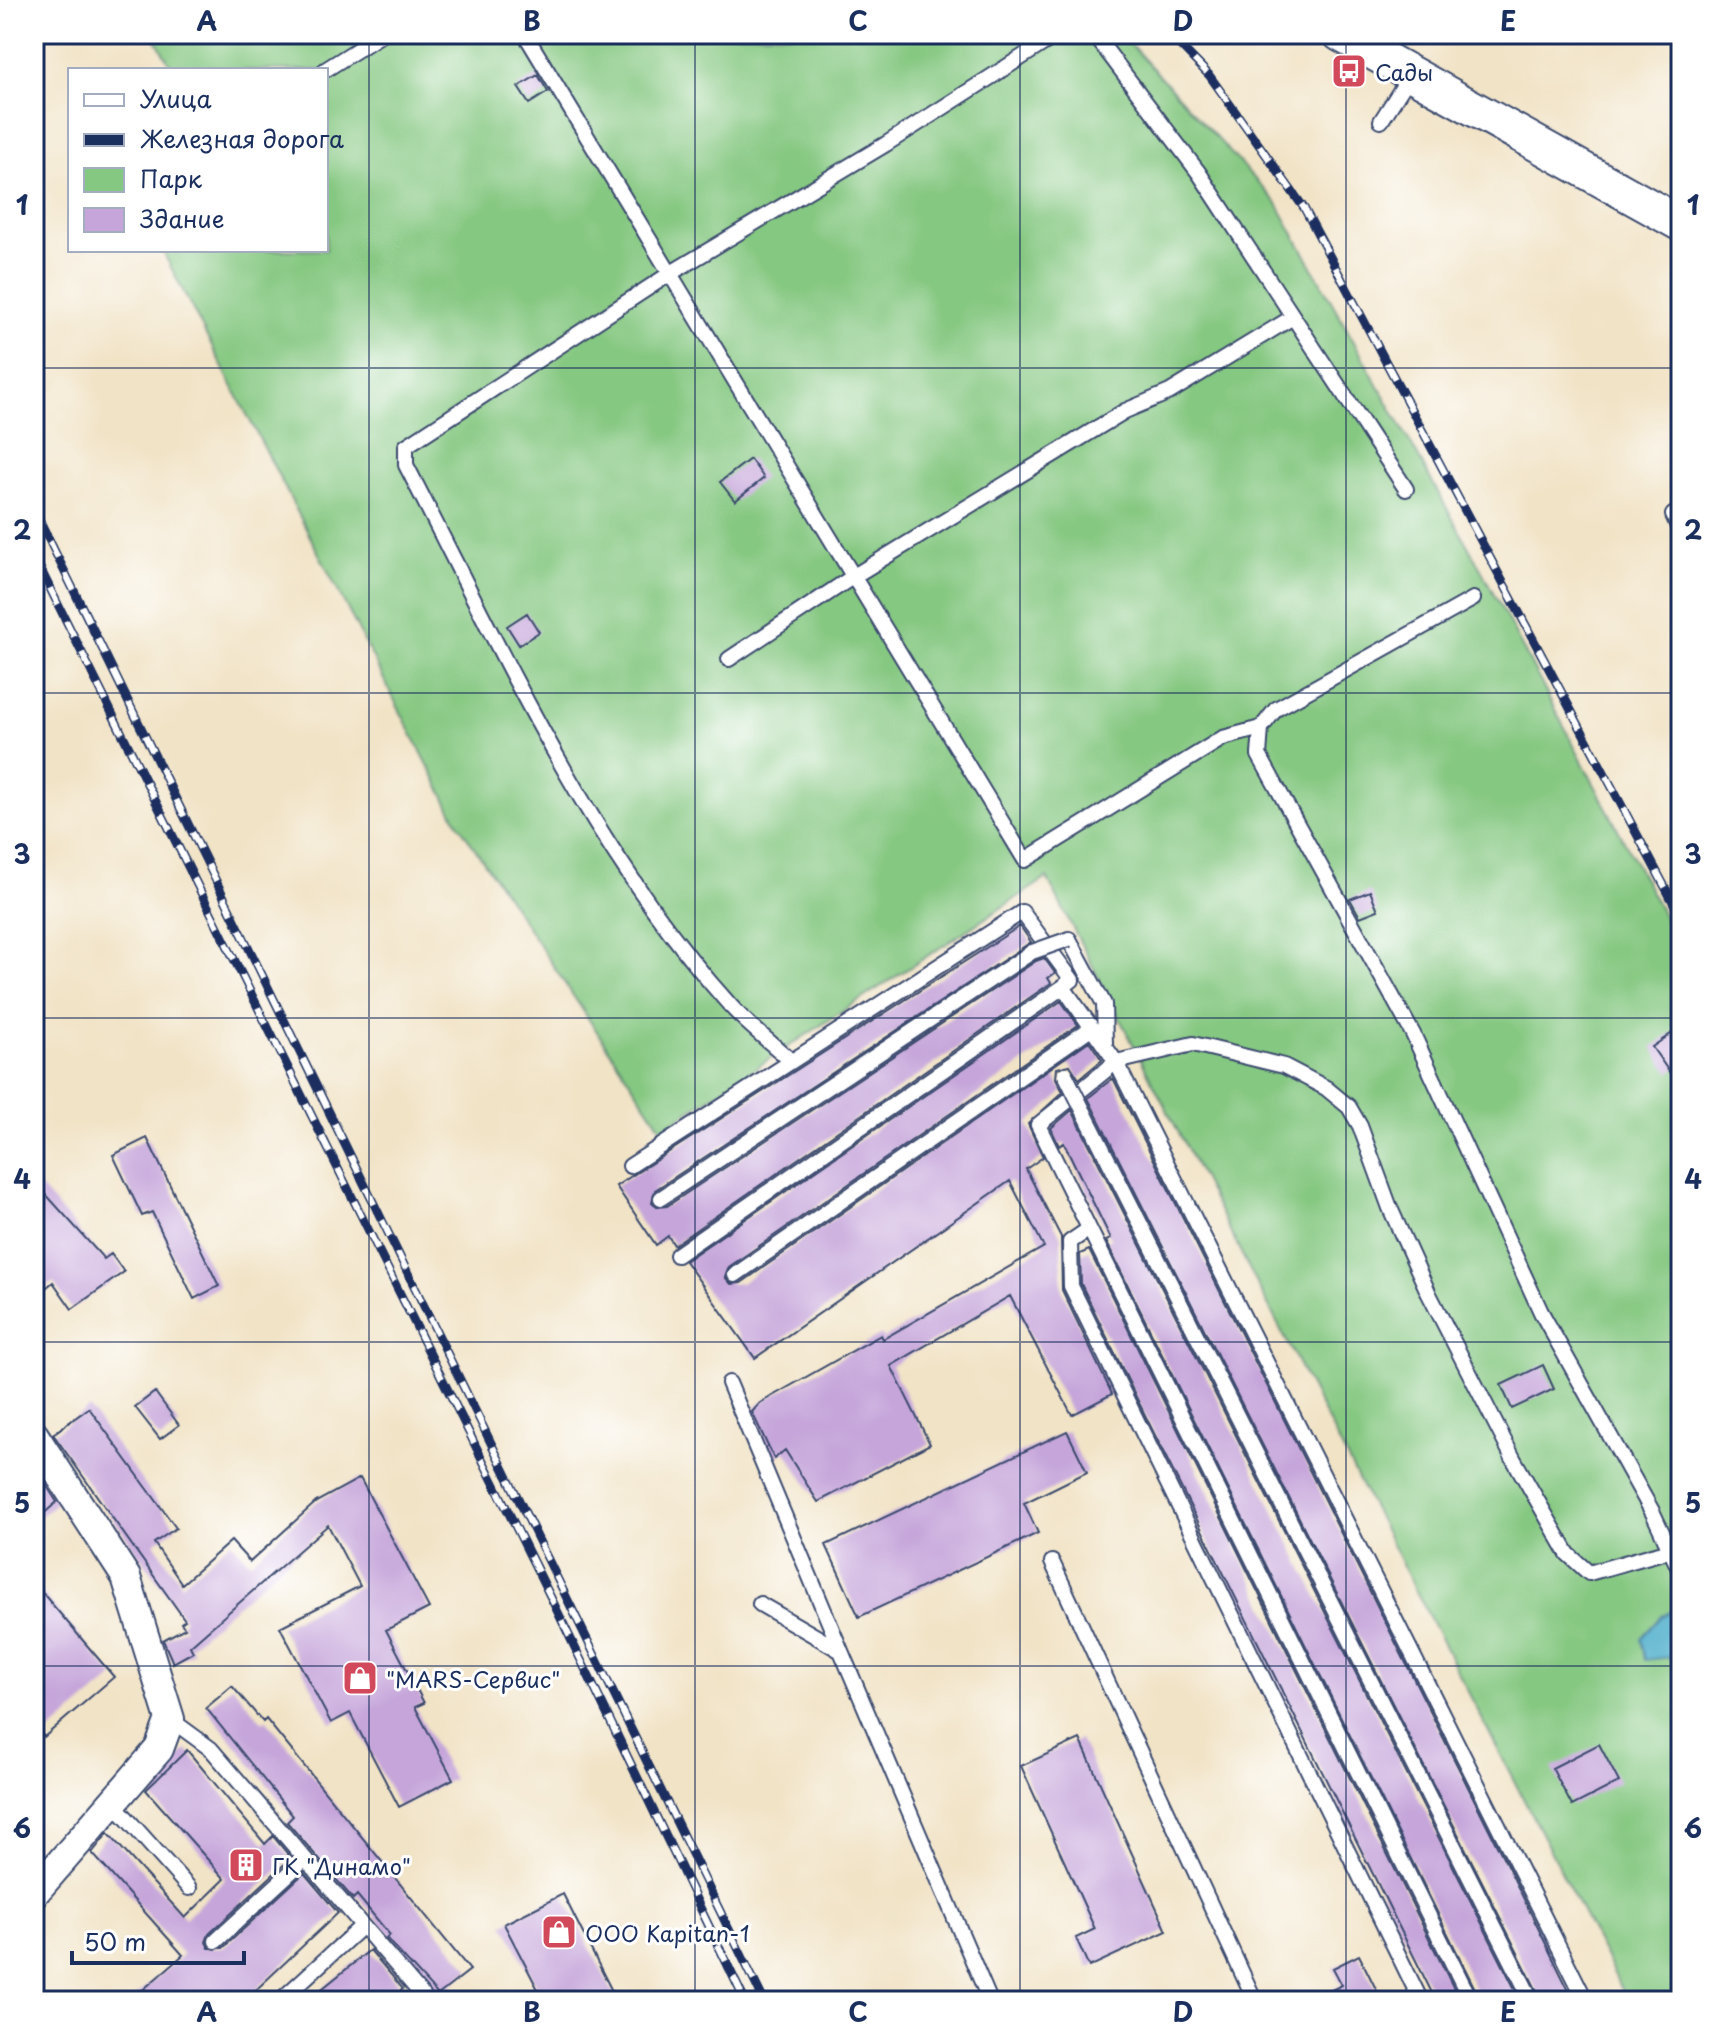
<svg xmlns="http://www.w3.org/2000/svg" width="1715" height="2035" font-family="'Playpen Sans',sans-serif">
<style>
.green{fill:#85c881;stroke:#507c70;stroke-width:2}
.water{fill:#4cadcb;stroke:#346e94;stroke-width:2}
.building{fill:#c6a6da}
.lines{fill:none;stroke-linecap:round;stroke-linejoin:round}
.service-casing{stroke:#3b4a6e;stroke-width:18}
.minor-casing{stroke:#3b4a6e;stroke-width:32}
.tertiary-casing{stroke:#3b4a6e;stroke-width:38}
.service{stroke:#fff;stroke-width:14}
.minor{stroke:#fff;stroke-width:28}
.tertiary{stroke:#fff;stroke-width:34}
.rail-casing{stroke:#1b2f5e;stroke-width:9}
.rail{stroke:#fff;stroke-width:6;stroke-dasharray:18;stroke-linecap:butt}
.service-bridge-casing{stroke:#3b4a6e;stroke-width:18;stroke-linecap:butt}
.service-bridge{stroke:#fff;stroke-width:14}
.grid{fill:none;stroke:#1b2f5e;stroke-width:2;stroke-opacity:0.55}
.labels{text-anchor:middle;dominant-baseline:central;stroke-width:6;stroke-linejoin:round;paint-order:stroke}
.poi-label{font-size:22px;fill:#1b2f5e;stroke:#fff;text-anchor:start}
.neatline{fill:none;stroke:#1b2f5e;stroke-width:3}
.grid-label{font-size:26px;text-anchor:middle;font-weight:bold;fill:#1b2f5e}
</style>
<rect width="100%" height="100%" fill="#fff"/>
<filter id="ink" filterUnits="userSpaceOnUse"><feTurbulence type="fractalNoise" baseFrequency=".0125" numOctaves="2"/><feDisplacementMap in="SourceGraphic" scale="16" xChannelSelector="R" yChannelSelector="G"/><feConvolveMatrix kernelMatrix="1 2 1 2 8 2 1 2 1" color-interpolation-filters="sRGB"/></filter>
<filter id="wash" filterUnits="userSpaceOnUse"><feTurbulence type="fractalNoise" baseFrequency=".006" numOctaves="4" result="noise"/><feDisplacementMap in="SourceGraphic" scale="32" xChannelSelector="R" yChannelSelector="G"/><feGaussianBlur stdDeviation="1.8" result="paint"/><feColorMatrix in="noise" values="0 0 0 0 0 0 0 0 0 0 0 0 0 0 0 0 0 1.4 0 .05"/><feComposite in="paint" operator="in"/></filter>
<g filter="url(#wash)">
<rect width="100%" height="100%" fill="#f1e3c6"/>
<!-- green -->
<path class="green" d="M153 34H1121L1276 202 1483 573 1681 949V2001H1628L1047 878 662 1129 458 823 162 250H326V70H173Z"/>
<!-- water -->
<path class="water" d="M1681 1607V1667L1671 1657 1645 1660 1641 1638 1661 1616Z"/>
<g id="blocks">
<!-- building -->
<path class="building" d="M538 75 548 92 529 104 518 87Z
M750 459 764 478 735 501 720 482Z
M527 613 539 632 519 645 507 626Z
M1370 891 1378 910 1360 917 1350 899Z
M1020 926 1031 942 655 1190 652 1203 657 1207 667 1206 1036 961 1044 958 1055 973 1048 978 1051 983 674 1245 668 1236 656 1245 616 1186Z
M1061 1001 1078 1025 729 1267 725 1277 731 1284 741 1283 1089 1041 1102 1060 1079 1079 1070 1065 1057 1068 1056 1078 1063 1092 1028 1124 1043 1157 1026 1169 1061 1237 1062 1290 1112 1394 1072 1415 1010 1296 891 1366 930 1444 818 1502 785 1450 774 1459 752 1412 760 1403 881 1335 883 1339 1044 1247 1010 1181 755 1358 685 1261Z
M1681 1027V1065L1670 1073 1652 1047Z
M1113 1078 1509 1869 1574 2001H1542L1088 1098Z
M1072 1110 1075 1116 1521 2001H1481L1106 1241 1111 1239 1064 1143 1059 1146 1051 1128Z
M147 1138 219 1286 194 1299 152 1212 142 1216 113 1155Z
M34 1181 104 1259 111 1254 124 1272 72 1309 53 1282 34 1298Z
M1089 1250 1460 2001H1436L1139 1403 1081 1284 1080 1254Z
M1543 1365 1554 1389 1512 1409 1501 1385Z
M155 1392 179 1425 160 1439 135 1407Z
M89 1408 176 1528 154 1543 182 1584 231 1541 250 1562 316 1502 360 1478 429 1608 386 1630 424 1703 415 1707 453 1779 399 1807 350 1713 331 1723 280 1627 360 1586 328 1525 190 1646 193 1652 173 1663 163 1640 185 1628 181 1623 185 1620 53 1434Z
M1067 1431 1087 1472 1024 1503 1038 1533 859 1617 826 1545Z
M34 1466 57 1502 34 1522Z
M34 1583 114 1677 44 1737 34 1725Z
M232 1686 263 1722 266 1719 470 1970 438 1995 386 1938 390 1935 357 1895 353 1899 287 1822 293 1816 206 1708Z
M1080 1739 1167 1931 1089 1967 1076 1938 1095 1929 1021 1766Z
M1599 1744 1619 1782 1572 1806 1552 1768Z
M187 1750 265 1844 273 1836 291 1858 209 1934 206 1942 209 1948H223L304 1873 338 1913 244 2001H130L183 1955 92 1853 108 1833 185 1918 225 1879 146 1790Z
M563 1894 617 2001H544L504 1924Z
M370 1950 403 1989 387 2001H307Z
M1359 1955 1382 2001H1309L1342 1985 1333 1968Z"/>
</g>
</g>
<g filter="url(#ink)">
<use href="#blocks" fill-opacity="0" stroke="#3b4a6e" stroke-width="2"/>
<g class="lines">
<defs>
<path id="service" d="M525 34 1025 860 1223 738 1261 728
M1094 34 1199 173 1406 489
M325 70 382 34
M1381 121 1411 74
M1681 510 1673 515 1681 533
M1473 599 1276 709 1261 728 1259 755 1413 1034 1541 1312 1653 1513 1681 1573
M729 659 854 576 1125 411 1170 392 1293 317
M1069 939 1104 1004 1105 1043
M791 1061C771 1042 747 1025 729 1004 588 847 502 651 406 465V446L671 273 886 144 1058 34
M1084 1112 1532 2001
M630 1166 1022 912 1072 980 1063 987 1116 1062 1586 2001
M661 1198 1032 952
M1089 1229 1070 1242 1071 1286 1421 2001
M677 1255 1063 987
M735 1275 1091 1028
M729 1383 841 1651
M1052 1562 1255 2001
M760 1604 841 1651 990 2001
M170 1719 211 1749 427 2001
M113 1803 189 1888
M216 1941 305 1859
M280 2001 362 1926
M1471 2001 1038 1125 1116 1062 1193 1044 1284 1066 1326 1088 1349 1107 1360 1126 1390 1208 1429 1294 1514 1460 1568 1554 1589 1573 1670 1550"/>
<path id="minor" d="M34 1435 126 1577 170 1719 159 1749 34 1893"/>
<path id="tertiary" d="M1340 34 1681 224"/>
</defs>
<!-- service casing -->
<use href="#service" class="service-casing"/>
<!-- minor casing -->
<use href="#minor" class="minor-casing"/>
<!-- tertiary casing -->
<use href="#tertiary" class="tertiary-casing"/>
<!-- service -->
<use href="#service" class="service"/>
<!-- minor -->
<use href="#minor" class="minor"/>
<!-- tertiary -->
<use href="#tertiary" class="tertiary"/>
<defs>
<path id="rail" d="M1169 34 1209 75 1304 208 1681 917
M34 509 764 2001
M34 556 553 1602 745 2001"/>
</defs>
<!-- rail casing -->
<use href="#rail" class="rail-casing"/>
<!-- rail -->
<use href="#rail" class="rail"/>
<defs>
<path id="service-bridge" d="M1032 952 1069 939
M1065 1074 1084 1112"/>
</defs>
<!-- service-bridge casing -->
<use href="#service-bridge" class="service-bridge-casing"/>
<!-- service-bridge -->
<use href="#service-bridge" class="service-bridge"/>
</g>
</g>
<!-- grid -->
<path class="grid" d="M369 34V2001M695 34V2001M1020 34V2001M1346 34V2001M34 368H1681M34 693H1681M34 1018H1681M34 1342H1681M34 1666H1681"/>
<!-- icons -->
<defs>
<symbol id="bus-square" viewBox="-11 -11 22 22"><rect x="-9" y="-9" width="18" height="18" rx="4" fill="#d1495b" stroke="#fff"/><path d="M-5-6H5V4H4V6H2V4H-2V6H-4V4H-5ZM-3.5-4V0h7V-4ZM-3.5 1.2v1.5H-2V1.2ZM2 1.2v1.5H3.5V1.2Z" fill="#fff"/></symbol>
<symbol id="shop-square" viewBox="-11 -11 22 22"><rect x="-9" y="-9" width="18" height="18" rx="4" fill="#d1495b" stroke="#fff"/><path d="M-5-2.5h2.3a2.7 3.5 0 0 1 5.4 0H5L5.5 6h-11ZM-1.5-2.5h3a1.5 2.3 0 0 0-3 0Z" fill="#fff"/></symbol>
<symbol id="building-square" viewBox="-11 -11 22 22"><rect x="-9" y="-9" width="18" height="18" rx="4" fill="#d1495b" stroke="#fff"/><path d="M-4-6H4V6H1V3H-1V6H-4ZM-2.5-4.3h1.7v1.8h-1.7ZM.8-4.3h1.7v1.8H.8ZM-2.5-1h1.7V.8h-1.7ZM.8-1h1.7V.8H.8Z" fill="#fff"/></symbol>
</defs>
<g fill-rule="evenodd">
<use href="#bus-square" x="1329" y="51" width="40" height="40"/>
<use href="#shop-square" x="340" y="1658" width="40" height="40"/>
<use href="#building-square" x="226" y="1845" width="40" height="40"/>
<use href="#shop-square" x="539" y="1912" width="40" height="40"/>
</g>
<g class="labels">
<!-- poi labels -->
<g class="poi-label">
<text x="1375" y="71">Сады</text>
<text x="386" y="1678">"MARS-Сервис"</text>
<text x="272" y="1865">ГК "Динамо"</text>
<text x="585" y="1932">ООО Kapitan-1</text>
</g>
</g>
<!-- margin -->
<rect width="1715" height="2035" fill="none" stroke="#fff" stroke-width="88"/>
<!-- legend -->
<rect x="68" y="68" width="260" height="184" fill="#ffffff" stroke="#a4acbf" stroke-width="2"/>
<rect x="84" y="94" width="40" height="12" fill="#ffffff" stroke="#a4acbf" stroke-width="2"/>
<text x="140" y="108" font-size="24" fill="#1b2f5e">Улица</text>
<rect x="84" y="134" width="40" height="12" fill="#1b2f5e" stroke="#a4acbf" stroke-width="2"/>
<text x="140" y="148" font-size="24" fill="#1b2f5e">Железная дорога</text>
<rect x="84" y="168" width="40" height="24" fill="#85c881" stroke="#a4acbf" stroke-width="2"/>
<text x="140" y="188" font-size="24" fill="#1b2f5e">Парк</text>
<rect x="84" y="208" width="40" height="24" fill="#c6a6da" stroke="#a4acbf" stroke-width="2"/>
<text x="140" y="228" font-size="24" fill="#1b2f5e">Здание</text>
<!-- scale -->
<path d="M72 1951v12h172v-12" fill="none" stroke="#1b2f5e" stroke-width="4"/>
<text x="84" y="1951" font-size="24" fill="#1b2f5e" stroke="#ffffff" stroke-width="6" paint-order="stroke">50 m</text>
<rect x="44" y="44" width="1627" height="1947" class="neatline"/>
<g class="grid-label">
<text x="207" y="31">A</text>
<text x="532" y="31">B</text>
<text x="858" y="31">C</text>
<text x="1183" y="31">D</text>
<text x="1508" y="31">E</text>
<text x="22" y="215">1</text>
<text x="1693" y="215">1</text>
<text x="22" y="540">2</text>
<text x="1693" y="540">2</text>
<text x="22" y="864">3</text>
<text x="1693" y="864">3</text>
<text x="22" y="1189">4</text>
<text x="1693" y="1189">4</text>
<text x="22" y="1513">5</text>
<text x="1693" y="1513">5</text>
<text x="22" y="1838">6</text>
<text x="1693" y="1838">6</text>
<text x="207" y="2022">A</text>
<text x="532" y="2022">B</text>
<text x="858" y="2022">C</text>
<text x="1183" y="2022">D</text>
<text x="1508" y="2022">E</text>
</g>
</svg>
